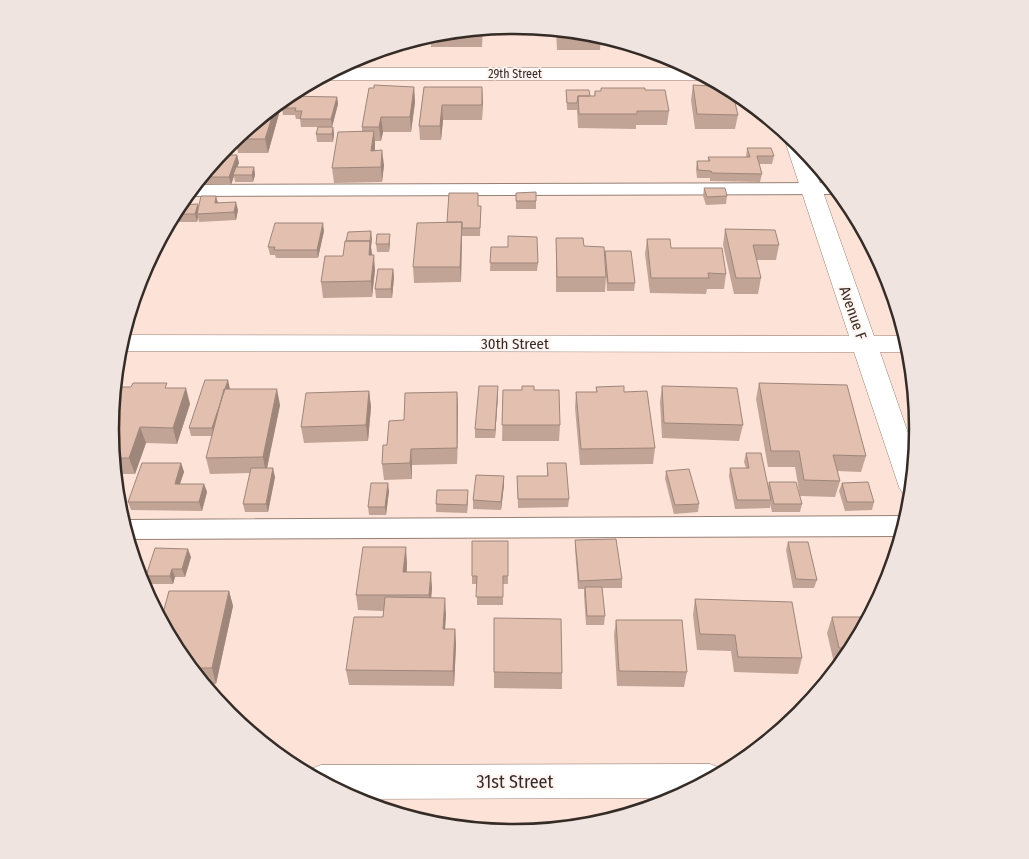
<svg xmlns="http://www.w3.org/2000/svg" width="1029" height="859" font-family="'Fira Sans Condensed',sans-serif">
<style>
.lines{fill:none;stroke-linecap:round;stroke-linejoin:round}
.service-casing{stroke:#967f74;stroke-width:2}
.minor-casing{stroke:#967f74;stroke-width:1}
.service{fill:#fff;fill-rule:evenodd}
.minor{fill:#fff;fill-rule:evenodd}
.wall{fill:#c2a496}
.shaded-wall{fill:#9e867a}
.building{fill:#e2bfae;stroke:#9e867a}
.labels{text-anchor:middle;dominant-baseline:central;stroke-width:4;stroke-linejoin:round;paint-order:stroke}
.far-street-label{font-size:12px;fill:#352c27;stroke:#fff4ef}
.street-label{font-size:15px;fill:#352c27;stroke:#fff4ef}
.near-street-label{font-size:18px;fill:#352c27;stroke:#fff4ef}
.rim{fill:none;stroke:#352c27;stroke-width:2.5}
</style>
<rect width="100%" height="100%" fill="#fde3d7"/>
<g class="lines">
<defs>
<path id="service" d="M833 183 842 194 186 196 194 185Z
M906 516 909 517 903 536 127 539 121 520Z"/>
<path id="minor" d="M336 68H693L711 78 704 80H326L319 77Z
M788 133 801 144 810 155 874 336H907L911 352H880L916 456 912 497 903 494 899 487 854 352 118 351 123 335 849 336 784 138Z
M710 764 723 769 725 774 680 798 351 799 306 775 308 770 321 765Z"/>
</defs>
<!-- service casing -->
<use href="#service" class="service-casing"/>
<!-- minor casing -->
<use href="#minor" class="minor-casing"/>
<!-- service -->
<use href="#service" class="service"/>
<!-- minor -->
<use href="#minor" class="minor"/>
</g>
<!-- wall -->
<path class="wall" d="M483 28 482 47H431L430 35 436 33Z
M556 29 594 33 601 37 600 50H557Z
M421 37 420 47H388Z
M693 85 738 115 735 129H695L691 100Z
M414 87 415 102 411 132H383L381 141H375V150L384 165 382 182 334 183 332 168 362 131V127Z
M424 87H482V120H443L441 140H420L419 126Z
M601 88 645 90 669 111 667 125H636V129L578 128 577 110H567L566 90 590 96H594L595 91H601Z
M337 97 338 104 332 127H333L334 134 333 142H317L316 134 318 127H301L300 119H296L295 115H283L282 108Z
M282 100V103L268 153H238L237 146H226L229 143Z
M747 148 774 156 772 164H759L762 174 760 182 710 181V178H697L696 169 697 161H708V157H746Z
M219 155H237L239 163 237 167H254L255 175 253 182H235L234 176 231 185 195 184Z
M704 188 727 196 726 204 706 205 703 196Z
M536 192V209H516V193Z
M218 203 238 210 236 220 199 222 198 217 197 222H169L178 205 198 204V208Z
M478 206H481L480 236H462L461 282 414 283 413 267 447 222Z
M725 229 779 245 776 260H757L761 278 758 294H734L723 245Z
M324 231 318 258H276L275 255H270L268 247Z
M390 234V242L389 252H377L376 244Z
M556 238 584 246 606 277 605 292H556Z
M372 239 371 247 375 270 372 297 323 298 321 282 343 256Z
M647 239 671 248 726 274 724 289H707L706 294 650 293 645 254Z
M870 241 888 275 892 288H885L870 245Z
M491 247 538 263 537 271H490Z
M605 251 635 283 634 291H607L605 259Z
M153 253 143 285H138L141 274Z
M393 269 394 277 392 298H376L375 289Z
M759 383 866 456 861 472 837 471 840 481 835 497 800 496 795 467H768L756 399Z
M662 386 743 425 739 441 662 438 660 402Z
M596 387 624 392 655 448 653 464 580 465 575 408 576 392H596Z
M168 388 190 404 177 444 146 443 135 474H114L110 429Z
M229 389 280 405 267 468 275 477 268 512H245L243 504 250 473 210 474 206 458 212 436H191L189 428 230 389Z
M503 390H534L560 425 559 441H502Z
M369 391 371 407 368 441 304 443 301 427Z
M457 392 458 408 457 464 412 465V479L384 480 382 464 387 445 404 420Z
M498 395 495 438H475V429Z
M746 453 768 486 769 482 802 504 800 512H772L770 504V508L735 509 729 476 730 468H746L744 462Z
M181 463 184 472 180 484H204L207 492 202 511 131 510 128 502Z
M547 463 569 499 568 507 518 508 517 476H547Z
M666 471 699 504 698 512 674 514 665 479Z
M504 476V485L501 510 473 509V500Z
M842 483 874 502 872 510 845 511 839 491Z
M468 490V498L467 513 436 512V504Z
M389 491 386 515H369L368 507Z
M575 540 622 579V588H602L605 616 604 625H586L584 595V589H578L575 549Z
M508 541V584H503V605H477V584H472V576Z
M788 542 817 580 814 588H793L786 550Z
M191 557 185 577H175L173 584H149L146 576Z
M407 563V572L432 588 431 598 446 614 445 629H455L456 645 454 686 349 685 346 670 383 617V611L358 610 356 595Z
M229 591 233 606 216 684H202L178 654 162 617Z
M695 599 802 658 798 674 734 672 731 651 697 650 693 615Z
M832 617 851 654 842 665V663H834L827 633Z
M616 620 687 672 684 687 617 686 614 635Z
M494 672 562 673V689L494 688Z"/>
<!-- shaded-wall -->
<path class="shaded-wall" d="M414 87 415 102 411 132 410 117Z
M482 87 483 102 482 120Z
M337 97 338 104 332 127 331 119Z
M282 100V103L268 153 265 139 276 105Z
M442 105 443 120 441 140 440 126Z
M381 117 383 132 381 141 379 127Z
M333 127 334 134 333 142 332 134Z
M374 131 375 146 373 165 371 151Z
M382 150 384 165 382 182 381 167Z
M237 155 239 163 234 175H233L234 176 231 185 229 177Z
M254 167 255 175 253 182 252 175Z
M216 196 218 203H215Z
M236 202 238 210 236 220 234 212Z
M198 204 199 212 197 214 198 217 197 222 195 214Z
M462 222V238L461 282 460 267Z
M323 223 324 231 318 258 317 250Z
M371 231 372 239 371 247 372 256 369 255Z
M390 234V242L389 252V244Z
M153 253 143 285 140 276 141 274Z
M374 255 375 270 372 297 371 281Z
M393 269 394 277 392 298 391 289Z
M228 380 230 389 214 437 212 428Z
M498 386V395L495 438V430Z
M186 388 190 404 177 444 173 428Z
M277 389 280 405 266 473 263 457Z
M369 391 371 407 368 441 366 425Z
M457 392 458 408 457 464Z
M140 427 146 443 135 474 129 458Z
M411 449 412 465V479L410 463Z
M181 463 184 472 177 492 175 484Z
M273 468 275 477 268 512 266 504Z
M504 476V485L501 510V502Z
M388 483 389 491 386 515 385 507Z
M204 484 207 492 202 511 199 502Z
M468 490V498L467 513V505Z
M406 547 407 563 405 588 403 572Z
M188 549 191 557 185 577 182 569Z
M172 569 175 577 173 584 170 576Z
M431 572 432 588 430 611 429 595Z
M229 591 233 606 216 684 212 668Z
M445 598 446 614 444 645 443 629Z
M455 629 456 645 454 686 453 671Z"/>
<!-- building -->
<path class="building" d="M482 28V33H433H436Z
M557 29 594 33 600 35 601 37H557Z
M374 85 414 87 410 117H381L379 127H362L369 88H374Z
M693 85 727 87V90H732L738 115 697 114Z
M424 87H482V105H442L440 126H419Z
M601 88H645V90H665L669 111H637V114H579L578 96H595V91H601Z
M566 90H589L590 96H578L577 103H567Z
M286 96 337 97 331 119H300L302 111H295L296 108H282Z
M276 105 265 139H235L236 138Z
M318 127H333L332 134H316Z
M374 131 371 151 382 150 381 167 332 168 338 132Z
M747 148H771L774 156H757L762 174 712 173 711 171 698 170 697 161H710L708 157H750Z
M219 155H237L229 177H201Z
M236 167H254L252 175H233Z
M704 188H725L727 196 707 197Z
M536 192V201H516V193Z
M449 193H478V206H481L480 228H462V222H447Z
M201 196H216L215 203 236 202 234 212 197 214Z
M198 204 195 214H173L178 205Z
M462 222 460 267H413L417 223Z
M275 223H323L317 250H274L275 247H268Z
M725 229 775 230 779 245H753L761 278H736Z
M371 231 370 241H346L348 232Z
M377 234H390L389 244H376Z
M508 236 537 237 538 263H490L491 247H508Z
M556 238H583L584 246 604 247 606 277H557Z
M647 239H670L671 248H722L726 274 708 273 709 278H651Z
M345 241H370L369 255H374L371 281 321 282 325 256H343Z
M605 251H631L635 283H608Z
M378 269H393L391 289H375Z
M205 380H228L212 428H189Z
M133 383H167L165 388H186L173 428 140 427 129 458H113L110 429 114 387H131Z
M759 383 847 385 866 456 833 455 840 481 804 480 799 451H771Z
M479 386H498L495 430 475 429Z
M522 386H534V390H559L560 425H502L503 390H522Z
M624 386V392L647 391 655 448 581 449 576 392H597L596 387Z
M662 386 737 388 743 425 664 423Z
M224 389H277L263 457 206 458Z
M369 391 366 425 301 427 306 393Z
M457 392V448L411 449 410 463 382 464 383 445H387L389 421 404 420 405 393Z
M746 453H761L771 500H737L730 468H749Z
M142 463H181L175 484H204L199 502H128Z
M547 463H566L569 499H518L517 476H548Z
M251 468H273L266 504H243Z
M689 469 699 504 675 505 666 471Z
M476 475 504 476 501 502 473 500Z
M769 482H796L802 504H774Z
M868 482 874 502H847L842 483Z
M371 483H388L385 507H368Z
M437 490H468L467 505 436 504Z
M616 539 622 579 579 581 575 540Z
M472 541H508V576H503V597H476L477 576H472Z
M788 542H808L817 580 796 579Z
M363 547H406L403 572H431L429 595H356Z
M155 548 188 549 182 569H172L170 576H146Z
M585 587H602L605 616H587Z
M169 591H229L212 668H190L178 654 158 617H162Z
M385 597 445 598 443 629H455L453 671 346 670 354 617H383Z
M695 599 792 602 802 658 738 657 735 635 700 634Z
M832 617H871L849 656 847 648H839Z
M494 618 561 619 562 673 494 672Z
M616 620H682L687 672 619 671Z"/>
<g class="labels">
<!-- far-street labels -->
<g class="far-street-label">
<text x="515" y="74">29th Street</text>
</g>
<!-- street labels -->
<g class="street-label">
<text transform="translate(853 313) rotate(71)">Avenue F</text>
<text x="515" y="344">30th Street</text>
</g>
<!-- near-street labels -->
<g class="near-street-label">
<text x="515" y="782">31st Street</text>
</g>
</g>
<!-- crop -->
<path d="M0 0H1029V859H0ZM119 429a395 395 0 1 1 790 0a395 395 0 1 1-790 0Z" fill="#efe4df" fill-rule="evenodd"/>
<path class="rim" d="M119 429a395 395 0 1 1 790 0a395 395 0 1 1-790 0Z"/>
</svg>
